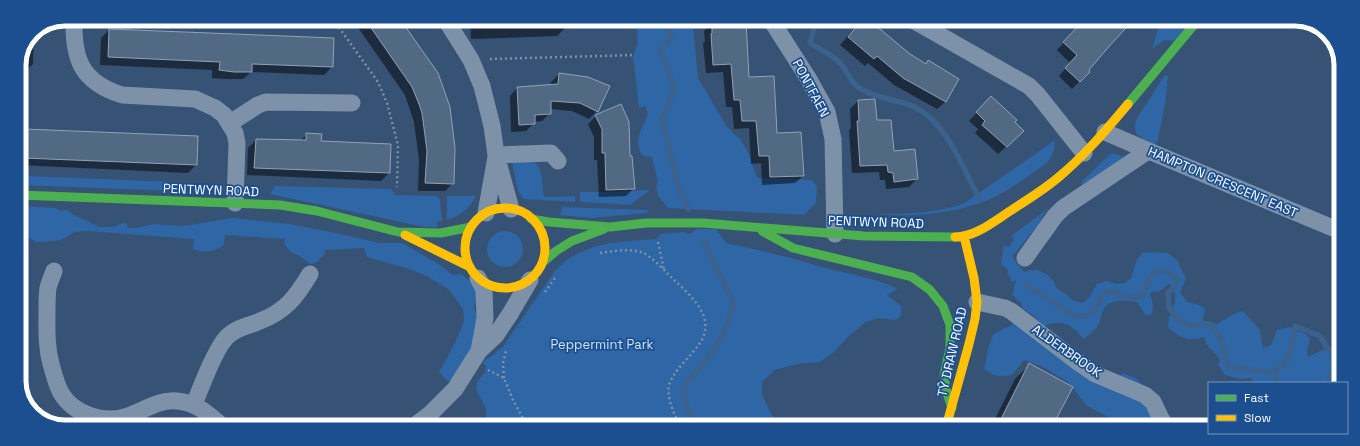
<svg xmlns="http://www.w3.org/2000/svg" width="1360" height="446" font-family="'Space Grotesk',sans-serif">
<style>
.green{fill:#2f66a5}
.shadow{fill:#0007}
.lines{fill:none;stroke-linecap:round;stroke-linejoin:round}
.stream{stroke:#3b618d;stroke-width:5.5}
.building{fill:#526984;stroke:#92a2b6}
.path{stroke:#7d92a8;stroke-width:2.5;stroke-dasharray:2 3;stroke-linecap:butt}
.street{stroke:#7d92a8;stroke-width:17}
.fast{stroke:#4caf50;stroke-width:9}
.slow{stroke:#ffc107;stroke-width:9}
.labels{text-anchor:middle;dominant-baseline:central;stroke-width:3.5;stroke-linejoin:round;paint-order:stroke}
.street-label{font-size:13px;fill:#fff;stroke:#1b4f8f}
.park-label{font-size:13px;fill:#cfe3fa;stroke:#1b4f8f}
.rim{fill:none;stroke:#fff;stroke-width:5}
</style>
<rect width="100%" height="100%" fill="#365274"/>
<!-- green -->
<path class="green" d="M636 20H692L695 46 698 78 727 127 740 139 749 154 757 178 812 180 817 187 816 203 804 215 668 208 658 196 656 186 658 182 652 157 643 156C632 140 642 130 648 114L645 106 639 108 633 57 638 43Z
M1156 20 1203 21 1174 41 1164 40 1152 49 1158 29Z
M1165 75 1168 76 1166 98 1158 140 1155 144C1141 138 1130 136 1137 118Z
M1055 140C1055 160 1045 164 1030 175 1020 182 1010 189 999 195 962 213 917 218 876 214 906 214 935 213 963 204Z
M1112 153 1124 157 1082 185 1081 182 1105 159Z
M19 156 25 160 29 173 28 176 174 182 178 188V191L19 185Z
M512 162H534C544 170 542 185 544 197L575 196V202L524 199 518 191Z
M275 186 391 189 395 195 437 196 440 200 442 221 437 222 438 227H424L270 194Z
M650 190 630 205 580 202V192H608Z
M447 196H476C471 207 459 217 447 220Z
M19 206 56 208 61 211 67 210 72 214 100 227H114L122 223 127 224 128 228H136L154 224 181 226 190 225 232 218 289 224 336 233 379 243H402L437 263 453 275 461 274 470 281 478 297 474 307 478 319 475 325 473 335 474 347 456 380 447 381 439 372 455 343 464 321 463 309 448 289 427 276 412 270 367 257 364 248 325 250V254L316 263 310 264 301 257 291 252 284 244 285 239H284L225 235 224 245C213 252 206 254 193 249L194 239 89 231 75 232 61 240 45 242H36L28 237 19 234Z
M562 207 648 210 647 213 592 218 560 215Z
M1050 207 1041 218 1042 220 1012 257 1024 272 1030 270H1038L1048 275 1054 282 1056 288 1068 295 1072 300 1082 303 1089 298 1097 284 1106 281 1117 284 1125 283 1131 278 1137 259 1143 252 1168 253 1177 260 1186 279 1180 292 1187 302 1200 305 1205 309 1203 320 1217 324 1236 313 1243 311 1260 330 1263 348 1271 345 1277 330 1289 327 1306 334 1310 339 1307 350 1308 357 1320 351 1338 344 1340 346 1339 383H1253L1252 378 1240 379 1225 375 1218 365 1220 360C1215 350 1206 349 1204 337 1187 342 1180 338 1168 327L1169 318 1175 302V292L1169 284 1160 291 1152 292 1150 294 1153 304 1152 314 1146 316 1137 302C1128 301 1113 299 1106 306 1102 310 1101 316 1100 321 1098 328 1089 336 1083 339 1073 324 1061 319 1045 326L1046 334 1066 350 1116 376 1124 374 1136 378 1168 414 1183 427H1124L1122 424 1087 406 1068 382 1041 366 1024 360 1012 375C998 377 996 377 984 369L988 349 993 335 998 331 1010 326 1023 315 1039 322 1034 316 1022 308 1021 303 1012 295 1016 280 1012 282 1007 272 1008 270 1001 264 1004 245 1009 247 1014 240 1011 236Z
M696 229H716L726 243C762 250 798 260 833 270 855 275 878 279 898 289L887 295 901 306V315L896 320 879 318 866 322 849 336 834 352 820 362 797 364 775 370 762 382V394L770 412 779 426H486V409L476 389 477 382 485 372 486 366 483 363C485 357 489 359 492 356 495 354 497 351 499 349L502 348 555 271C583 241 618 242 656 239L661 234 683 232 690 234Z
M487 249a18 18 0 1 1 36 0a18 18 0 1 1-36 0Z"/>
<!-- shadow -->
<path class="shadow" d="M352 19H399L453 183 445 191H418L419 160 414 122 405 95Z
M470 20H564L565 28 557 36 471 39Z
M745 20 748 78 776 134 803 176 795 183 762 185 761 163 751 164 749 128 734 129 732 107H726L723 72 706 73 703 43 705 41 704 31 712 23Z
M988 20H997L993 25Z
M855 28 926 65 957 79 945 102 937 109 894 85 868 63 865 66 840 45Z
M109 30 332 67 324 75 251 72 243 79H226L212 78V70L100 65 101 38Z
M33 32H34L33 64 28 69 27 98 19 106V65Z
M1074 32 1087 70 1080 81 1072 89 1059 76 1070 63 1057 50Z
M559 74 597 111 589 119 572 111 550 109V113L542 121 534 122V123L526 131 511 132 510 96 517 88 551 86V82Z
M991 98 1023 131 998 154 975 133 978 129 969 121Z
M874 100 876 121 893 152 917 179 909 187 886 189 885 180H880L879 172 852 173 849 130 851 128 850 109 858 101Z
M596 116 630 157 634 188 626 196 599 197 597 160H594V137L588 124Z
M25 130 196 165 188 173 19 165V136Z
M307 134 320 142 390 145 389 173 381 181 247 175 248 148 256 140 300 141Z
M1029 365 1051 427H991L1015 379Z
M1111 423 1114 427H1106Z"/>
<g class="lines">
<!-- stream -->
<path class="stream" d="M666 20 671 39 660 51 675 88 662 120 679 189 688 209
M816 20 810 43C819 49 835 56 841 64 847 71 851 83 859 88 873 98 897 99 914 107 947 122 962 167 979 198
M1026 285 1073 315 1086 316 1095 310 1101 297 1109 290 1127 298 1142 296 1148 282 1156 271C1166 271 1171 271 1178 280L1174 287 1168 293 1169 307 1176 318 1190 326 1210 324 1222 340 1225 359 1230 367 1252 370 1273 372 1289 360 1295 326 1320 336 1335 361 1329 382 1339 380
M1273 372 1278 383
M699 426 685 404 684 387 694 374 714 350 727 325 734 304 704 241"/>
</g>
<!-- building -->
<path class="building" d="M365 19H400L438 73 450 107 455 148 454 184 425 183 427 151 422 113 419 104 412 87Z
M746 20 749 77 774 76 777 133 801 132 804 176 770 177 769 156H759L756 121H742L740 100H734L731 64 713 65 711 34 712 33V22Z
M862 20H864L872 26 874 24 910 54 926 64 928 60 959 79 946 102 903 78 877 56 874 59 848 37Z
M1084 20H1133L1106 50 1089 70 1090 72 1080 82 1065 68 1077 55 1063 42Z
M109 29 334 38 333 67 252 64V72H234L219 70 220 62 108 57Z
M559 73 588 77 610 86 598 112 580 103 551 101V114L535 115V124L519 125 517 87 558 84Z
M991 96 1017 120 1015 122 1024 131 1007 147 982 125 985 121 976 112Z
M875 99 877 120H891L894 151 915 149 918 179 894 182 893 173 888 172 887 165 860 166 857 121H859L858 100Z
M621 104 629 122 630 156H632L635 189 606 190 605 153H602V129L595 115Z
M24 129 198 136 197 165 23 158Z
M306 133 322 134 321 141 391 144 390 173 254 168 256 139 306 140Z
M1029 363 1073 387 1052 427H997Z"/>
<g class="lines">
<!-- path -->
<path class="path" d="M333 19 378 82 387 103 398 145 397 187
M490 59 635 55
M658 242 664 270
M600 253C615 251 630 248 644 253 655 260 664 270 673 279 690 295 717 317 700 343 691 356 674 370 669 385 666 398 675 414 679 426
M545 292 555 278
M488 370 504 378 513 400 527 426
M504 378 503 363 506 351"/>
<!-- street -->
<path class="street" d="M74 19C73 59 81 82 122 95L195 99 215 108 224 115 235 133 237 143 235 203
M446 20 471 60 482 86 492 126 496 155 511 209
M771 20 808 78 827 112 833 139 835 234
M913 20 1029 86 1038 95 1084 153
M230 123 258 105 266 102 352 103
M1105 132 1156 154 1340 231
M496 155 551 153 558 161
M486 213 496 157
M1025 258 1055 216 1063 208 1148 151
M54 271C52 277 49 283 48 288 47 295 47 303 47 310 47 328 46 346 51 364 54 374 56 384 61 393 74 415 105 424 128 416 145 410 160 399 177 401 195 402 209 414 222 426
M478 278 484 290 485 318 479 351
M977 302 1005 308 1011 311 1079 363 1095 374 1145 395 1153 402 1165 427
M194 405C200 389 217 344 229 335 238 327 249 326 260 321 286 311 296 297 310 274
M414 426 430 414 455 389 479 351 496 335 510 314 530 280"/>
<!-- fast -->
<path class="fast" d="M1128 104 1198 20
M19 195 280 205 317 211 398 232 441 233 471 227
M531 219 549 222 610 227 646 223H703L864 236 955 237
M762 231 793 248 912 277 930 290 943 306 950 325V348L944 375 946 390 952 408
M543 262 556 251 572 241 604 229"/>
<!-- slow -->
<path class="slow" d="M465 248a40 40 0 1 1 80 0a40 40 0 1 1-80 0Z
M405 235 470 267
M955 237C974 237 992 223 1007 213 1025 201 1044 190 1060 176 1085 155 1107 129 1128 104
M946 427 969 344 975 319 977 302 974 278 964 236"/>
</g>
<g class="labels">
<!-- street labels -->
<g class="street-label">
<text transform="translate(811 88) rotate(62)">PONTFAEN</text>
<text transform="translate(1223 182) rotate(23)">HAMPTON CRESCENT EAST</text>
<text transform="translate(211 190) rotate(2)">PENTWYN ROAD</text>
<text transform="translate(876 222) rotate(2)">PENTWYN ROAD</text>
<text transform="translate(1067 351) rotate(35)">ALDERBROOK</text>
<text transform="translate(952 352) rotate(-77)">TŶ DRAW ROAD</text>
</g>
<!-- park labels -->
<g class="park-label">
<text x="602" y="344">Peppermint Park</text>
</g>
</g>
<!-- crop -->
<path d="M0 0H1360V446H0ZM65 26H1295A39 39 0 0 1 1334 65V381A39 39 0 0 1 1295 420H65A39 39 0 0 1 26 381V65A39 39 0 0 1 65 26Z" fill="#1b4f8f" fill-rule="evenodd"/>
<path class="rim" d="M65 26H1295A39 39 0 0 1 1334 65V381A39 39 0 0 1 1295 420H65A39 39 0 0 1 26 381V65A39 39 0 0 1 65 26Z"/>
<!-- legend -->
<rect x="1208" y="382" width="140" height="52" fill="#1b4f8f" stroke="#7695bc"/>
<rect x="1216" y="395" width="20" height="6" fill="#4caf50" stroke="#7695bc"/>
<text x="1244" y="402" font-size="12" fill="#ffffff">Fast</text>
<rect x="1216" y="415" width="20" height="6" fill="#ffc107" stroke="#7695bc"/>
<text x="1244" y="422" font-size="12" fill="#ffffff">Slow</text>
</svg>
